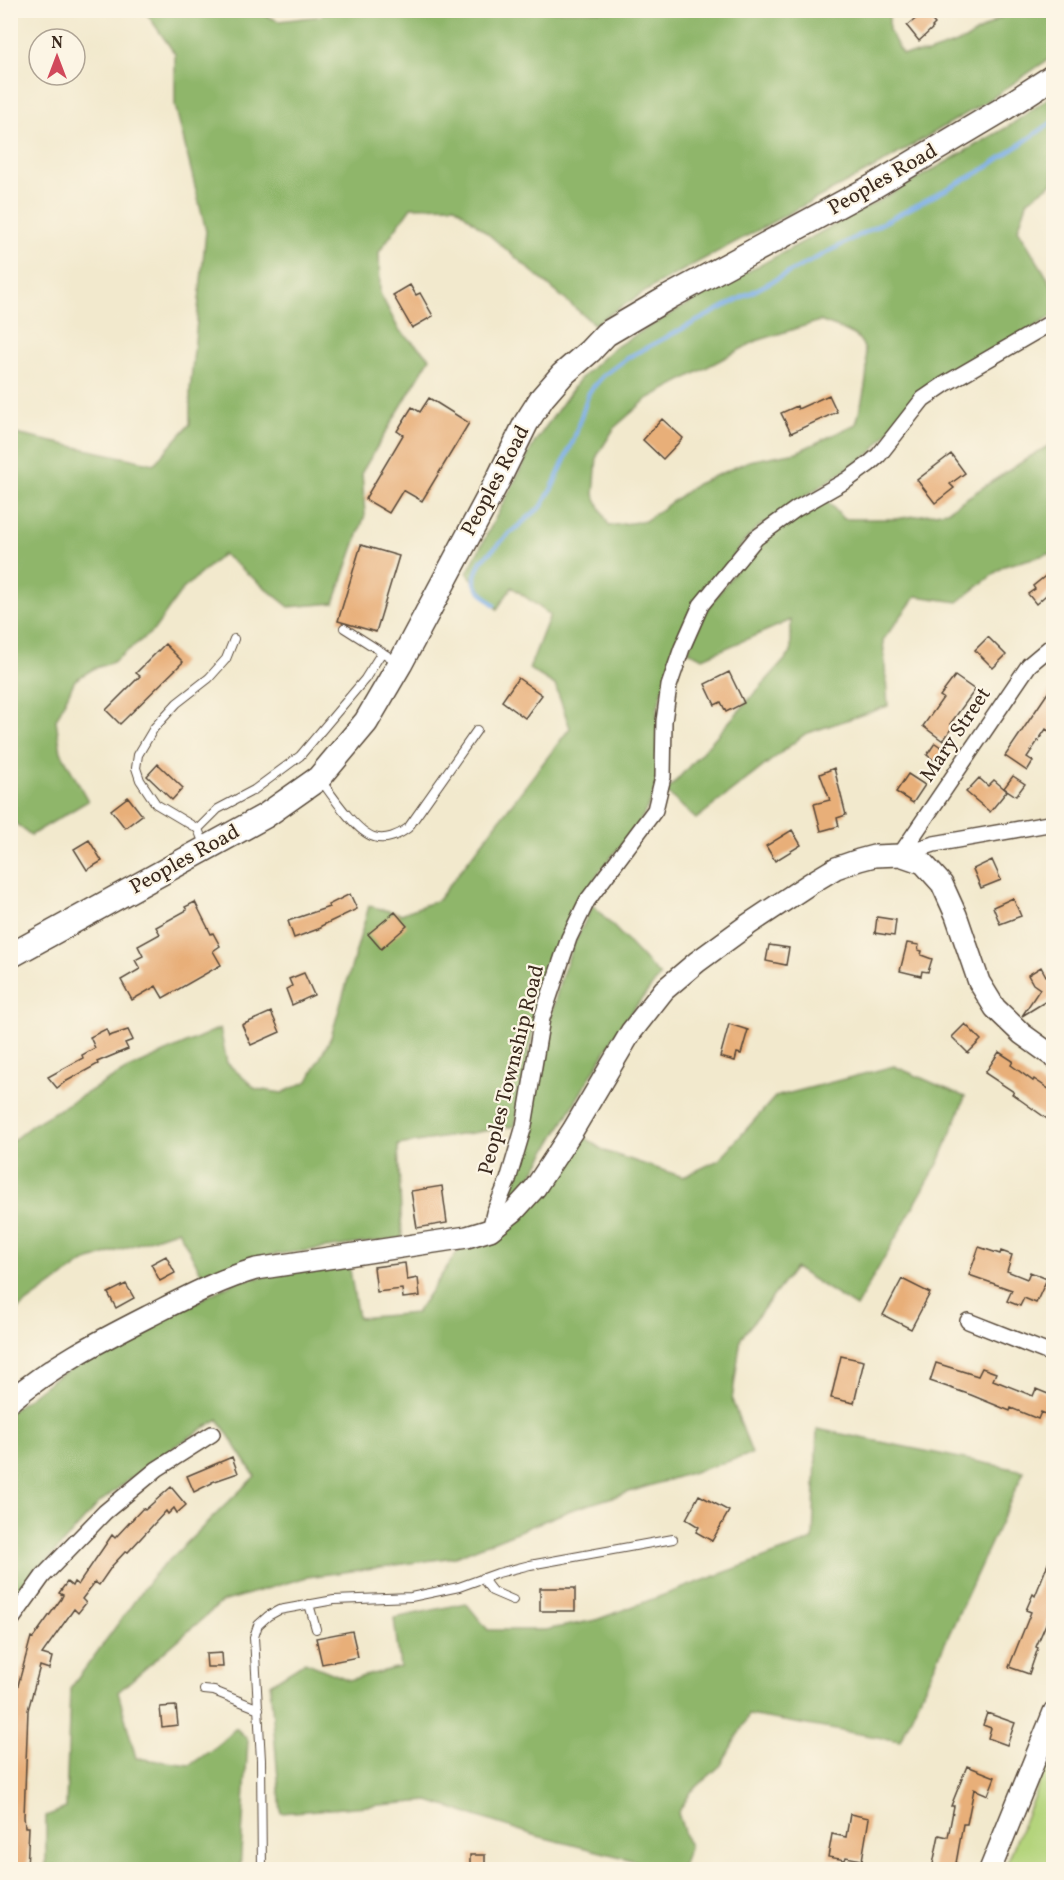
<svg xmlns="http://www.w3.org/2000/svg" width="1064" height="1880" font-family="Vollkorn,serif">
<style>
.green{fill:#b4d47b;stroke:#787f4c;stroke-width:1.5}
.forest{fill:#8fb66b;stroke:#657044;stroke-width:1.5;fill-rule:evenodd}
.lines{fill:none;stroke-linecap:round;stroke-linejoin:round}
.stream{stroke:#7baee8;stroke-width:4.5}
.building{fill:#e8af79}
.lane-casing{stroke:#564738;stroke-width:10}
.street-casing{stroke:#564738;stroke-width:18}
.secondary-casing{stroke:#564738;stroke-width:24}
.primary-casing{stroke:#564738;stroke-width:27}
.lane{stroke:#fff;stroke-width:8}
.street{stroke:#fff;stroke-width:15}
.secondary{stroke:#fff;stroke-width:21}
.primary{stroke:#fff;stroke-width:24}
.labels{text-anchor:middle;dominant-baseline:central;stroke-width:4.5;stroke-linejoin:round;paint-order:stroke}
.street-label{font-size:21px;fill:#3b2a1e;stroke:#fcf5e5}
</style>
<rect width="100%" height="100%" fill="#fcf5e5"/>
<filter id="ink" filterUnits="userSpaceOnUse"><feTurbulence type="fractalNoise" baseFrequency=".0167" numOctaves="2"/><feDisplacementMap in="SourceGraphic" scale="12" xChannelSelector="R" yChannelSelector="G"/><feConvolveMatrix kernelMatrix="1 2 1 2 8 2 1 2 1" color-interpolation-filters="sRGB"/></filter>
<filter id="wash" filterUnits="userSpaceOnUse"><feTurbulence type="fractalNoise" baseFrequency=".008" numOctaves="4" result="noise"/><feDisplacementMap in="SourceGraphic" scale="24" xChannelSelector="R" yChannelSelector="G"/><feGaussianBlur stdDeviation="1.35" result="paint"/><feColorMatrix in="noise" values="0 0 0 0 0 0 0 0 0 0 0 0 0 0 0 0 0 1.4 0 .05"/><feComposite in="paint" operator="in"/></filter>
<g filter="url(#wash)">
<rect width="100%" height="100%" fill="#f2e9cd"/>
<!-- green -->
<path class="green" d="M1053 1748V1869H1004L1010 1856Z"/>
<!-- forest -->
<path class="forest" d="M330 11H889V30L902 54 928 53 965 40 1011 11H1053V56L989 100 879 165 659 283 594 324 455 206 411 207 379 252 380 293 399 330 430 358 362 472 365 515 334 603 289 607 223 554 182 590 154 630 113 662 93 669 75 680 56 720 61 752 88 801 31 835 11 820V433L154 464 190 424V390L206 231 175 105V54L145 11H253L279 21 321 16Z
M1053 95V183L1028 200 1018 229 1053 287V316L918 395 871 453 757 528 743 543 697 605 663 688 657 710 658 776 652 799 639 823 600 871 574 912 551 967 537 1009 515 1126 398 1145 402 1238 257 1257 224 1267 204 1278 178 1230 84 1262 11 1314V1142L32 1125 126 1070 220 1028 227 1063 256 1089 282 1093 308 1081 331 1037 369 906 401 914 438 900 570 728 555 685 529 669 550 615 512 587 497 609 467 573 535 442 579 380 612 349 679 309 882 199 1009 126ZM820 321C829 325 851 331 858 338 876 357 862 401 856 424L797 452 749 461 697 484 645 521 609 526 594 495 597 456 615 427 647 399 756 341Z
M1053 443V555L1048 554 1004 566 958 602 916 596 883 640 888 706 805 734 696 819 666 792 791 653V620L703 658 688 651 707 609 743 561 771 532 826 499 843 519H896L947 511 1031 456Z
M593 905 660 976 621 1025 526 1185 504 1208 538 1077 550 1020 561 978 573 946Z
M894 1066 965 1097 939 1162 856 1307 795 1268 741 1338 732 1400 752 1454 571 1510 455 1557 307 1577 222 1602 118 1692 136 1758 190 1765 217 1746 236 1728 248 1740 240 1869H46V1816L66 1808 70 1689 153 1576 255 1476 218 1419 155 1459 98 1504 12 1600 10 1599V1412L56 1377 109 1347 237 1281 349 1264 358 1318 416 1313 460 1248C466 1247 473 1247 479 1245 527 1231 556 1174 582 1135L604 1151 683 1177 719 1160 775 1097Z
M817 1429 1024 1471 900 1741 749 1715 721 1765 691 1792 678 1813 689 1847 681 1869H659L625 1858 537 1836 429 1801 281 1813 270 1684 305 1662 349 1680 400 1667 394 1618 466 1603 488 1630H545L596 1620 813 1540Z"/>
<g class="lines">
<!-- stream -->
<path class="stream" d="M494 605 478 589 475 583V575L481 561 510 533 542 506 553 486 574 439 589 392 603 376 627 358 983 170 1054 121"/>
</g>
<g id="blocks">
<!-- building -->
<path class="building" d="M924 12 935 24 932 27 933 28 919 41 907 26Z
M410 285 416 295 420 293 433 316 412 328 393 295Z
M829 395 837 412 791 433 781 413 797 406 798 409Z
M429 398 469 423 422 501 403 490 389 513 365 499 403 435 397 431 412 407 420 412Z
M662 419 683 438 663 459 643 440Z
M951 454 965 473 950 484 954 488 935 503 917 480Z
M361 545 399 556 376 632 338 621Z
M1049 573 1053 579V589L1036 604 1028 594 1035 589 1033 586Z
M988 637 1006 655 993 668 975 650Z
M165 644 183 662 120 724 106 710 140 676 136 673Z
M729 672 744 703 726 712 721 702 715 705 705 684Z
M955 676 975 690 950 724 953 726 943 741 923 726 943 698 940 696Z
M518 678 542 695 525 718 502 701Z
M1053 685V734L1046 729 1027 757 1033 761 1027 771 1005 756Z
M935 743 948 752 939 764 927 755Z
M158 764 183 788 172 800 147 776Z
M834 768 846 815 837 818 839 826 821 831 814 804 830 800 820 774Z
M908 774 925 785 913 803 896 792Z
M1013 776 1025 784 1016 796 1004 788Z
M979 778 988 786 994 780 1007 791 990 812 966 792Z
M128 797 142 815 125 828 111 810Z
M792 830 801 845 775 861 766 846Z
M89 840 102 861 87 870 74 849Z
M992 860 1001 880 981 888 973 869Z
M350 894 357 909 321 926V928L294 938 288 921 329 907 328 905Z
M1013 898 1021 916 1000 924 993 907Z
M195 902 211 934 213 933 220 946 213 951 221 965 163 998 156 986 132 1000 121 980 140 969 135 960 143 956 138 946 160 934 156 927 187 910 185 907Z
M395 912 407 926 381 949 368 934Z
M877 917 896 920 894 936 875 933Z
M907 943 919 945 918 950 922 951 921 955 932 959 928 972 922 971 921 976 900 971Z
M769 945 789 948 786 965 766 961Z
M1041 967 1046 976 1053 971V997L1022 1016 1040 989 1033 984 1028 975Z
M304 973 314 995 292 1005 286 989 292 986 289 979Z
M271 1012 280 1032 251 1045 242 1025Z
M729 1024 748 1030 741 1054 737 1053 735 1061 720 1057Z
M965 1024 981 1040 968 1053 952 1037Z
M106 1029 109 1036 128 1030 133 1040 125 1043 128 1049 97 1062 98 1064 65 1082 57 1088 48 1077 83 1058 82 1055 95 1048 90 1037Z
M999 1052 1013 1061 1011 1065 1033 1081 1034 1079 1053 1092V1123L1012 1094 1014 1092 985 1073Z
M442 1186 447 1223 417 1228 411 1191Z
M979 1247 1000 1254 1001 1251 1012 1255 1007 1271 1027 1279 1030 1272 1047 1279 1036 1303 1024 1298 1020 1306 1007 1301 1012 1290 969 1275Z
M166 1256 175 1273 160 1281 151 1264Z
M405 1263 407 1280 418 1278 420 1296 403 1298 402 1289 377 1292 374 1267Z
M902 1279 930 1293 911 1329 883 1315Z
M126 1284 134 1298 116 1308 108 1293Z
M841 1356 864 1361 854 1403 831 1398Z
M936 1363 978 1376 982 1368 996 1373 993 1380 1033 1396 1036 1389 1053 1396V1417L1041 1412 1038 1419 1011 1408 1010 1411 971 1395 930 1381Z
M232 1457 238 1473 212 1482V1483L194 1492 187 1476Z
M171 1487 186 1505 177 1513 174 1508 168 1514 166 1511 128 1552 126 1551 112 1566 99 1585 95 1582 82 1599 86 1603 78 1613 74 1609 42 1654 52 1657 49 1669 40 1666 28 1710 24 1817 25 1827H29L27 1869H10V1715L31 1637 33 1638 61 1599 63 1595 59 1593 67 1582 72 1586 74 1582 78 1585 112 1535 115 1538 143 1508 145 1510Z
M699 1495 729 1511 712 1541 696 1532 699 1527 686 1519Z
M1053 1551V1619L1049 1617 1036 1647 1038 1648 1029 1674 1009 1667 1031 1612 1026 1610 1033 1594 1035 1596Z
M540 1588H575V1611H540Z
M352 1631 358 1657 322 1664 316 1638Z
M222 1653 223 1667H207L206 1654Z
M176 1706 178 1725 162 1727 160 1707Z
M987 1713 1015 1723 1007 1745 988 1738 991 1728 983 1725Z
M967 1766 995 1777 988 1795 974 1789 967 1824H963L955 1869H932L939 1835 948 1837 954 1806H951Z
M850 1814 869 1818 862 1860 846 1857 845 1860 828 1857 832 1834 846 1837Z
M470 1855H485V1866H470Z"/>
</g>
</g>
<g filter="url(#ink)">
<use href="#blocks" fill-opacity="0" stroke="#564738" stroke-width="1.5"/>
<g class="lines">
<defs>
<path id="lane" d="M344 628 399 663
M320 779C331 794 356 832 374 837 385 841 399 835 408 828L477 730
M198 829 218 809 254 790 300 756 365 679 382 652
M205 847 198 829 156 804 140 780 136 768 138 755 154 728 177 703 209 678 226 659 234 639
M482 1578 492 1591 513 1600
M309 1604 316 1629
M204 1690 214 1691 259 1709
M262 1870 261 1760 254 1637 258 1625 268 1616 279 1610 334 1600 411 1597 459 1587 498 1573 530 1565 673 1539"/>
<path id="street" d="M900 855 1029 665 1054 644
M900 855 934 844 1054 823
M490 1230 494 1213 508 1180 524 1126 542 1018 569 938 587 901 655 810 663 777 664 721 669 686 682 648 701 605 756 538 796 509 847 480 869 464 879 455 923 399 945 384 1054 321
M968 1321 1054 1355
M10 1622 43 1576 105 1512 157 1469 212 1434"/>
<path id="secondary" d="M10 1401C53 1365 98 1342 147 1317 183 1299 218 1280 256 1269L467 1237 490 1230 514 1211 535 1188 573 1130 631 1032 664 990 697 962 749 924 811 883 836 868 859 860 874 856 900 855 923 863 942 884 956 915 979 982 995 1008 1022 1034 1054 1057
M990 1870 1054 1712"/>
<path id="primary" d="M10 956 265 816 319 778 366 722 400 664 499 478 526 423 542 398 562 375 590 351 606 334 669 297 874 186 1000 111 1054 76"/>
</defs>
<!-- lane casing -->
<use href="#lane" class="lane-casing"/>
<!-- street casing -->
<use href="#street" class="street-casing"/>
<!-- secondary casing -->
<use href="#secondary" class="secondary-casing"/>
<!-- primary casing -->
<use href="#primary" class="primary-casing"/>
<!-- lane -->
<use href="#lane" class="lane"/>
<!-- street -->
<use href="#street" class="street"/>
<!-- secondary -->
<use href="#secondary" class="secondary"/>
<!-- primary -->
<use href="#primary" class="primary"/>
</g>
</g>
<g class="labels">
<!-- street labels -->
<g class="street-label">
<text transform="translate(883 180) rotate(-30)">Peoples Road</text>
<text transform="translate(496 481) rotate(-62)">Peoples Road</text>
<text transform="translate(956 735) rotate(-56)">Mary Street</text>
<text transform="translate(185 860) rotate(-29)">Peoples Road</text>
<text transform="translate(512 1070) rotate(-76)">Peoples Township Road</text>
</g>
</g>
<!-- margin -->
<rect width="1064" height="1880" fill="none" stroke="#fcf5e5" stroke-width="36"/>
<!-- north arrow -->
<g transform="translate(57 57)"><circle r="28" fill="#fcf5e5" stroke="#afa495" stroke-width="1.5"/>
<path d="M0-4.5L10 22L0 15L-10 22Z" fill="#d1495b"/>
<text y="-9" font-size="16" font-weight="bold" text-anchor="middle" fill="#3b2a1e">N</text>
</g>
</svg>
